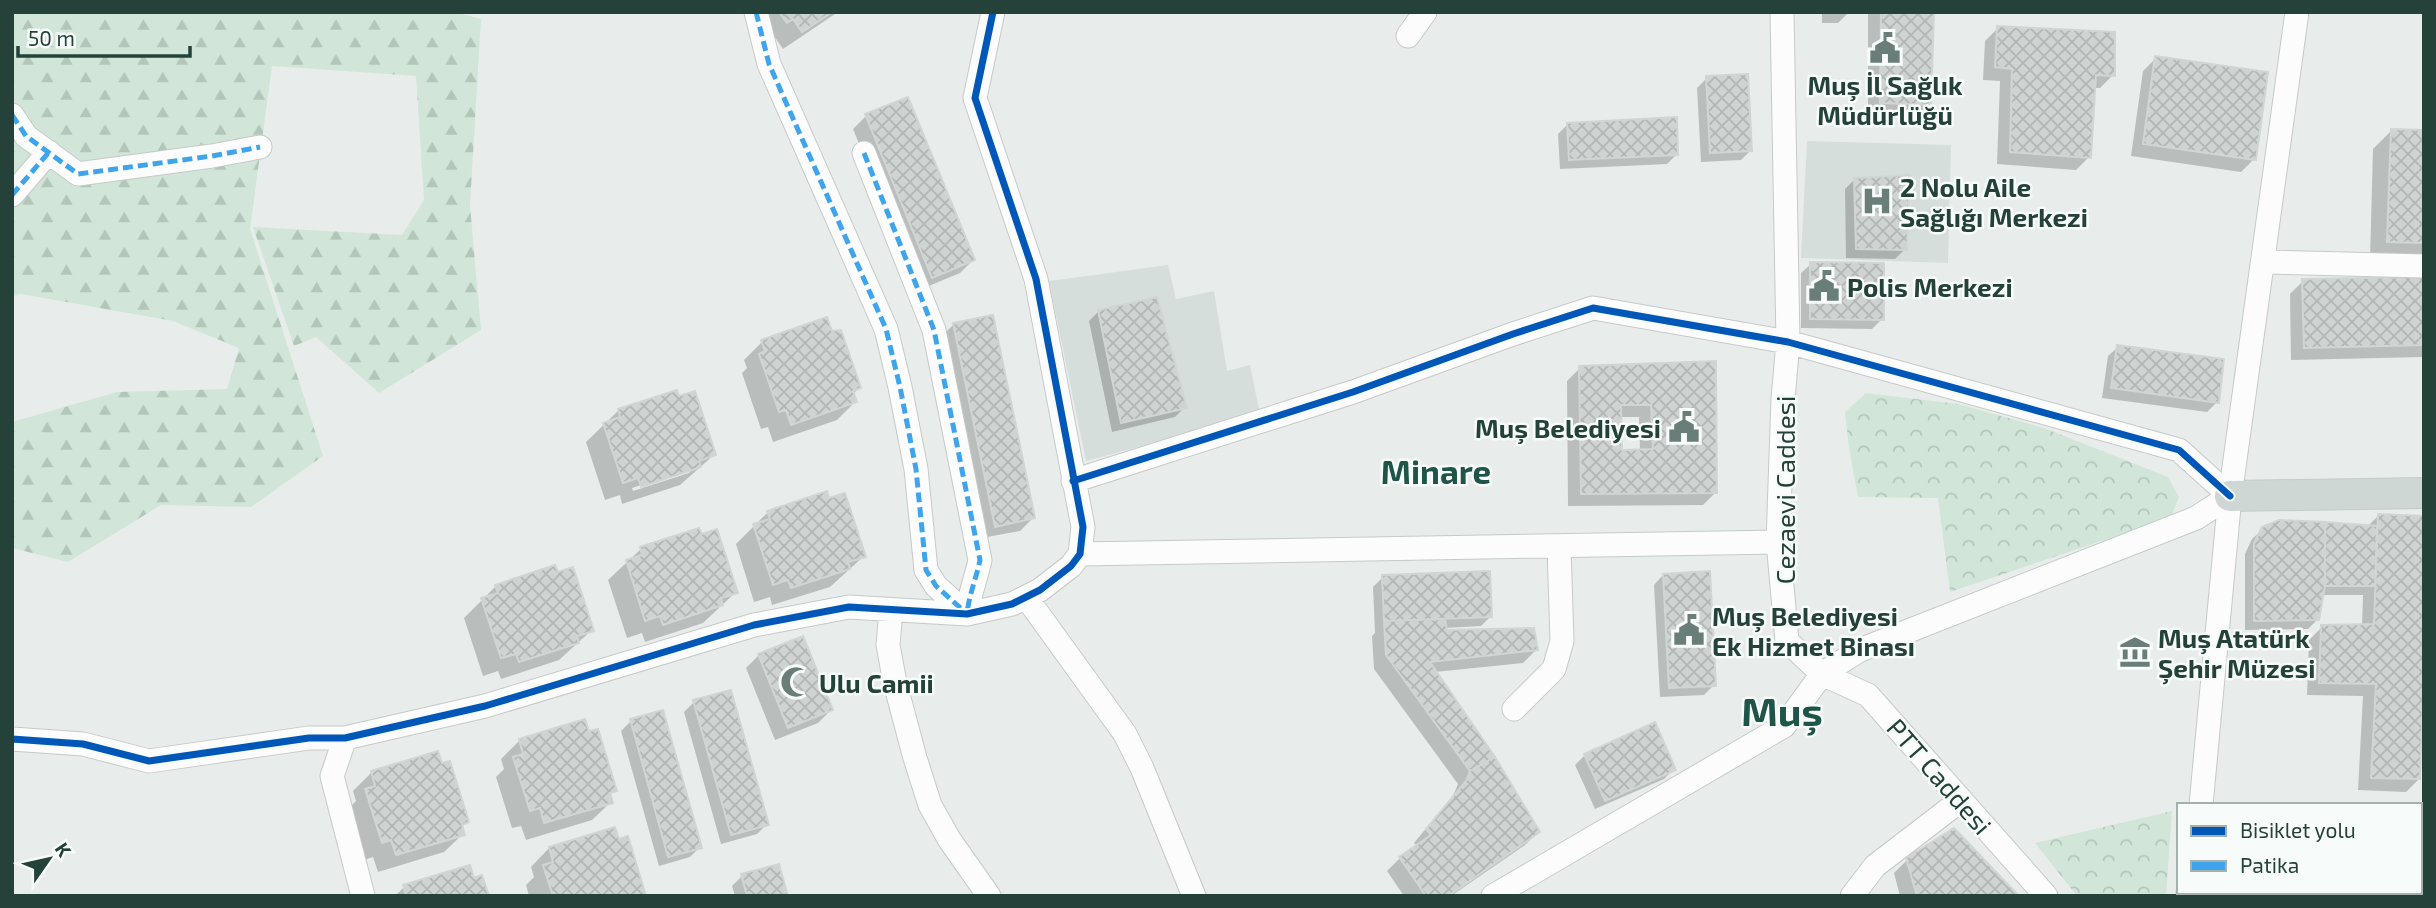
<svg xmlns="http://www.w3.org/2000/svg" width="2436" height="908" font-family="'Exo 2',sans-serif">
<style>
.built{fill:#d6dedb}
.forest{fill:url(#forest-firs)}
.park{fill:url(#park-crowns)}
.shadow{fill:#0003;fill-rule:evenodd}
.building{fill:url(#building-cross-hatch);stroke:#d1d6d4;stroke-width:2;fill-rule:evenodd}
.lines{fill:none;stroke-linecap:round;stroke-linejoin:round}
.minor-casing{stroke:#c5cac8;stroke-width:25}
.major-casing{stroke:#c3ccc9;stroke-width:32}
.minor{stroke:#fcfcfc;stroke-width:23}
.major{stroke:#cfd7d5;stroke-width:30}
.quiet{stroke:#3ea4ec;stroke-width:5;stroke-dasharray:10 5;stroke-linecap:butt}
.cycleway-casing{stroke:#f7fbf9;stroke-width:11}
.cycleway{stroke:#0057b8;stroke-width:7}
.labels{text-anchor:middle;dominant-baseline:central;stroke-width:5;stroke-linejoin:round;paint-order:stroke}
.poi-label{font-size:26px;font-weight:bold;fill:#24423a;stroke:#f7fbf9;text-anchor:start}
.street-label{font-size:26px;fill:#24423a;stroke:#f7fbf9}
.district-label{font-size:33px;font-weight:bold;fill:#1f5548;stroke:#f7fbf9}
.town-label{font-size:40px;font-weight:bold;fill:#1f5548;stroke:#f7fbf9}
</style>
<defs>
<pattern id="forest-firs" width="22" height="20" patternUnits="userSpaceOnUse" patternTransform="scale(1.75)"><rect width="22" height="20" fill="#d1e6d8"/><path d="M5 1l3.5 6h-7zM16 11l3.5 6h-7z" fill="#b3c6ba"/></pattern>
<pattern id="park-crowns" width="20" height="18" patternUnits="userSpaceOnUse" patternTransform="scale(1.75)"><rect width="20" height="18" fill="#d1e6d8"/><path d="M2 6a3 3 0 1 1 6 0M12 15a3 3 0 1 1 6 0" fill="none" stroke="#b3c6ba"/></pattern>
<pattern id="building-cross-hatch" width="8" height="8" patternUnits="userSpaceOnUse" patternTransform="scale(1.75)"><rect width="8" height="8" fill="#cfd4d2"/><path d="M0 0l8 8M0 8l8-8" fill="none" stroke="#b2b7b5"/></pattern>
</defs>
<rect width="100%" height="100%" fill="#e8edeb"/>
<!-- built -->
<path class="built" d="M1807 141 1951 145 1948 263 1801 258Z
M1168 265 1176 299 1214 291 1227 371 1250 365 1260 414 1086 461 1049 281Z"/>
<!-- forest -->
<path class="forest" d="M12 12H455L481 19 470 205 481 330 379 393 316 337 294 346 253 227 402 235 424 200 416 76 272 66 250 229 323 456 251 507 161 505 68 562 12 548V422L117 392 227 389 239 348 173 321 21 294 12 296Z"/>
<!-- park -->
<path class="park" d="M1866 393 1958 404 2044 428 2168 477 2179 497 2172 514 2134 530 1950 592 1938 498 1858 497 1849 448 1845 412Z
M2172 811 2166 896H2077L2035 843Z"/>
<!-- shadow -->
<path class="shadow" d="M749 12H838L783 49 774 36 768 40Z
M1822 12H1849L1838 23H1822Z
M1868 12H1932L1929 105 1916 117 1868 115Z
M1998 28 2113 75 2100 88H2093L2089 157 2076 170 1997 164 2000 81 1983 80 1985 41Z
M2156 58 2254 159 2241 172 2131 156 2143 71Z
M1707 78 1750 151 1741 160 1701 162 1697 88Z
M907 99 973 260 960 273 919 290 853 129 866 116Z
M1568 124 1677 154 1667 164 1560 169 1558 134Z
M2391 131 2424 132V262L2370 260 2373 149Z
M1855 179 1905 249 1895 259 1846 258 1845 189Z
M1811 264 1882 319 1872 329 1801 328V273Z
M2424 279V357L2291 360 2290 294 2303 281Z
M1099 311 1185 407 1175 417 1112 432 1089 321Z
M954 324 1033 518 1020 531 982 538 941 337Z
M762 342 859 388 852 395 855 402 837 420 773 442 768 427 761 429 742 373 747 368 744 360Z
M2118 347 2217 402 2207 412 2102 398 2108 356Z
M1714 363 1716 492 1703 505 1568 506 1567 381 1580 368ZM1619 417H1639L1640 451 1620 452Z
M618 411 714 455 680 485 622 504 620 495 605 500 586 442ZM694 467 689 473 633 491 632 488Z
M768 512 864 556 830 587 772 605 770 597 754 602 736 544Z
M2378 516 2419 779 2406 792 2358 790 2363 696 2307 695 2309 640 2322 627 2362 626 2363 595H2322L2318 619 2308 629 2245 630V554L2252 539 2263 529 2367 527Z
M641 549 736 592 703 623 645 642 642 633 627 638 608 580Z
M1663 575 1714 685 1704 695 1660 697 1654 585Z
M1383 577 1491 616 1481 626 1445 628 1446 632 1536 650 1523 663 1435 672 1538 832 1525 845 1451 896H1404L1387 871 1400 858 1417 846 1414 843 1453 796 1458 784 1374 669 1372 636 1375 633 1373 587Z
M496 586 592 630 559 660 501 679 498 671 483 676 464 618Z
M759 655 831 710 818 723 775 740 746 668Z
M694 702 767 824 757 834 721 844 684 712Z
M631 721 700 847 690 857 659 866 621 731Z
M519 741 615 790 609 796 611 802 592 820 526 840 521 826 512 828 496 777 504 769 501 759Z
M1585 755 1674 769 1664 779 1595 809 1575 765Z
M372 772 467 822 461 828 463 834 444 852 378 872 373 857 364 860 348 809 356 801 353 791Z
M549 848 644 896H529L526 885 534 877 531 867Z
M1907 860 2017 896H1900L1894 873Z
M469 867 472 880 487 896H395L404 887Z
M742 876 786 896H735L732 886Z"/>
<!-- building -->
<path class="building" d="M779 12H832L802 32 793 19 787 23Z
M1881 12H1934L1931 105 1880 103Z
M1997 26 2115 32V76L2096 75 2091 158 2010 152 2012 69 1995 67Z
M2155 56 2268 72 2256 160 2143 144Z
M1748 74 1752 151 1710 153 1706 76Z
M908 97 975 260 932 278 865 114Z
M1677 117 1678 155 1569 160 1567 123Z
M2391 129 2424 130V243L2387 242Z
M1910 175 1907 250 1856 249 1854 178Z
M1810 262 1884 263V320L1810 319Z
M2424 277V345L2304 348 2302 279Z
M1157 297 1187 408 1121 423 1098 310Z
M993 315 1035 518 995 527 953 323Z
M827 317 832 331 841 330 861 388 853 391 857 402 791 425 786 410 779 412 759 354 765 351 761 340Z
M2117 345 2224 359 2219 403 2111 388Z
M1716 361 1717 493 1581 494 1579 366ZM1621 405H1651L1653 449 1622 450Z
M677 390 679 396 695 391 716 455 699 461 701 467 641 487 638 478 623 483 603 423 620 417 618 409Z
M827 491 829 498 845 493 866 557 848 562 850 569 791 588 788 580 773 585 753 524 770 519 767 511Z
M2378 514 2424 516V678L2420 779 2371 778 2376 684 2319 683 2321 625 2374 624Z
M2279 520 2325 522V586L2319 620 2254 621V543L2262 527Z
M2325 522 2377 526 2375 586H2325Z
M699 528 702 534 717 529 738 593 721 598 723 605 663 625 660 616 645 621 626 560 642 555 640 547Z
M555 565 558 572 573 567 594 631 577 636 579 643 519 662 516 654 501 658 481 598 498 593 495 585Z
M1490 571 1492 617 1384 621 1382 575Z
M1710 571 1716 686 1669 688 1663 574Z
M1445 619 1447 630 1534 628 1538 650 1430 662 1495 757 1470 771 1386 655 1384 621Z
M803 636 833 710 788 728 758 654Z
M731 690 769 825 731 835 693 700Z
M663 710 702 848 668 857 630 719Z
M585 719 589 731 598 729 617 791 610 793 613 803 544 823 540 808 530 811 513 757 523 754 519 739Z
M1655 722 1676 770 1605 801 1584 754Z
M438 751 442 763 450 761 469 822 462 825 465 835 396 855 391 840 382 843 365 789 375 786 371 771Z
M1495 757 1540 832 1448 896H1426L1399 857 1431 835 1426 829 1466 781 1470 771Z
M615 827 619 839 628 836 646 896H553L543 865 553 862 549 847Z
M1954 828 2019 896H1917L1906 858Z
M2420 833 2424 834 2422 876H2420Z
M779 864 788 896H747L741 874Z
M470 865 474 878 482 875 489 896H406L403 885Z"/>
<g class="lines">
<defs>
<path id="minor" d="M756 12 769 64 886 329 900 387 916 469 926 570 936 586 967 614
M1782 12 1788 342 1783 399 1778 542 1787 641 1822 674 1860 650 2196 518 2230 496
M1408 36 1425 12
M12 115 26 136 78 174 212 156 260 147
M864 153 934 330 980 560C976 579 969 595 967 614
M12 195 49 152
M2263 262 2424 266
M1073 481 1353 392 1513 334 1593 308 1788 342 2179 450 2230 496
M1080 554 1778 542
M1026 597 1125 734 1142 768 1194 896
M891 610 888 645 895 683 915 758 930 805 949 839 989 896
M1514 709 1554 669 1562 641 1559 546
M345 738 332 776 363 896
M12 739 83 744 149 761 309 738H345L485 706 754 625 849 607 967 614 1012 604 1040 590 1071 566 1080 554 1083 527 1036 279 975 98 993 12
M2201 805 2230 496 2297 12
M2420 816H2424
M1493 896 1784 726 1822 674 1868 695 2046 896
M1852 896 1875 866 1961 800
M2188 896V892"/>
<path id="major" d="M2230 496 2424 493"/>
</defs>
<!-- minor casing -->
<use href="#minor" class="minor-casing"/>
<!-- major casing -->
<use href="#major" class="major-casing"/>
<!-- minor -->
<use href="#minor" class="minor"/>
<!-- major -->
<use href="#major" class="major"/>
<!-- quiet -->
<path class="quiet" d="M756 12 769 64 886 329 900 387 916 469 926 570 936 586 967 614
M12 115 26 136 78 174 212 156 260 147
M864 153 934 330 980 560C976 579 969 595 967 614
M12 195 49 152"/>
<defs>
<path id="cycleway" d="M1073 481 1353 392 1513 334 1593 308 1788 342 2179 450 2230 496
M12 739 83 744 149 761 309 738H345L485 706 754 625 849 607 967 614 1012 604 1040 590 1071 566 1080 554 1083 527 1036 279 975 98 993 12"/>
</defs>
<!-- cycleway casing -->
<use href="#cycleway" class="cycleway-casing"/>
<!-- cycleway -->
<use href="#cycleway" class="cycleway"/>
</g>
<!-- icons -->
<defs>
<symbol id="civic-bare" viewBox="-9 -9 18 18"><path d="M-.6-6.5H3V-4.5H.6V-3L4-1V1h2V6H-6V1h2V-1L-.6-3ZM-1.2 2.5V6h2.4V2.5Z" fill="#697e78" stroke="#f7fbf9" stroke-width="2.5" paint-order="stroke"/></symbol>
<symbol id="hospital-bare" viewBox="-9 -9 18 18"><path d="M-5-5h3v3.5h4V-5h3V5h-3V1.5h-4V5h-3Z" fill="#697e78" stroke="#f7fbf9" stroke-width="2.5" paint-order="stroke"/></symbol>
<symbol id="museum-bare" viewBox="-9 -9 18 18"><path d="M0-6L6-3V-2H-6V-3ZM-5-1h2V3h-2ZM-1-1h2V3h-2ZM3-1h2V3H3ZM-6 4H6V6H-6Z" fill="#697e78" stroke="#f7fbf9" stroke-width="2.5" paint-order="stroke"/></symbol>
<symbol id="mosque-bare" viewBox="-9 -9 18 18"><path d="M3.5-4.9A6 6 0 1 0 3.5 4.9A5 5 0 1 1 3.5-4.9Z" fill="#697e78" stroke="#f7fbf9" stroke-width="2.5" paint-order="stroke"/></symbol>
</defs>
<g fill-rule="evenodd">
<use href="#civic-bare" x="1863" y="26" width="44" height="44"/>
<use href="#hospital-bare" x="1855" y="179" width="44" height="44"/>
<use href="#civic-bare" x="1802" y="264" width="44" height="44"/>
<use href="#civic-bare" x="1662" y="405" width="44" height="44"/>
<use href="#civic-bare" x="1667" y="608" width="44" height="44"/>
<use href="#museum-bare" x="2113" y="630" width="44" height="44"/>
<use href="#mosque-bare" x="774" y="660" width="44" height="44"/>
</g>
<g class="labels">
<!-- poi labels -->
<g class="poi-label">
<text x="1885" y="84" text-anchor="middle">Muş İl Sağlık<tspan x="1885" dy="30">Müdürlüğü</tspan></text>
<text x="1900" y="186">2 Nolu Aile<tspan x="1900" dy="30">Sağlığı Merkezi</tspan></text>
<text x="1847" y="286">Polis Merkezi</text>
<text x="1661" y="427" text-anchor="end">Muş Belediyesi</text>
<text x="1712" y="615">Muş Belediyesi<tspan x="1712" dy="30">Ek Hizmet Binası</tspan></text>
<text x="2158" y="637">Muş Atatürk<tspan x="2158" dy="30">Şehir Müzesi</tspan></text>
<text x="819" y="682">Ulu Camii</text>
</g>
<!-- street labels -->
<g class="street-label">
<text transform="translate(1784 490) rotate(-90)">Cezaevi Caddesi</text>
<text transform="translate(1940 776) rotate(49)">PTT Caddesi</text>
</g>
<!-- district labels -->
<g class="district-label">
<text x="1436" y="471">Minare</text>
</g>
<!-- town labels -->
<g class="town-label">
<text x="1782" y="710">Muş</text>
</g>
</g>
<!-- border -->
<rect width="2436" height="908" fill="none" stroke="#24423a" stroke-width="28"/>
<!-- legend -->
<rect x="2177" y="803" width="245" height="91" fill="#f7fbf9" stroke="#a3b1ad" stroke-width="2"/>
<rect x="2191" y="826" width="35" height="10" fill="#0057b8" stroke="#a3b1ad" stroke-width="2"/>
<text x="2240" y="838" font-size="21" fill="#24423a">Bisiklet yolu</text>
<rect x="2191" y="861" width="35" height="10" fill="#3ea4ec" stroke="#a3b1ad" stroke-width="2"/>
<text x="2240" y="873" font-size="21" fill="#24423a">Patika</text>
<!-- north arrow -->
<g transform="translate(49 859) rotate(56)" stroke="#f7fbf9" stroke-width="5" paint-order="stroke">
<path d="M0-5L12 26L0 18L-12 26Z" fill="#24423a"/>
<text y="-10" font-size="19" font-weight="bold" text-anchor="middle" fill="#24423a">K</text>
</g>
<!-- scale -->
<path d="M18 46v10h172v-10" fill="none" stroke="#24423a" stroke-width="3.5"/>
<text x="28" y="46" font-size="21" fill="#24423a" stroke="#f7fbf9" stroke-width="5" paint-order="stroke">50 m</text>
</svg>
